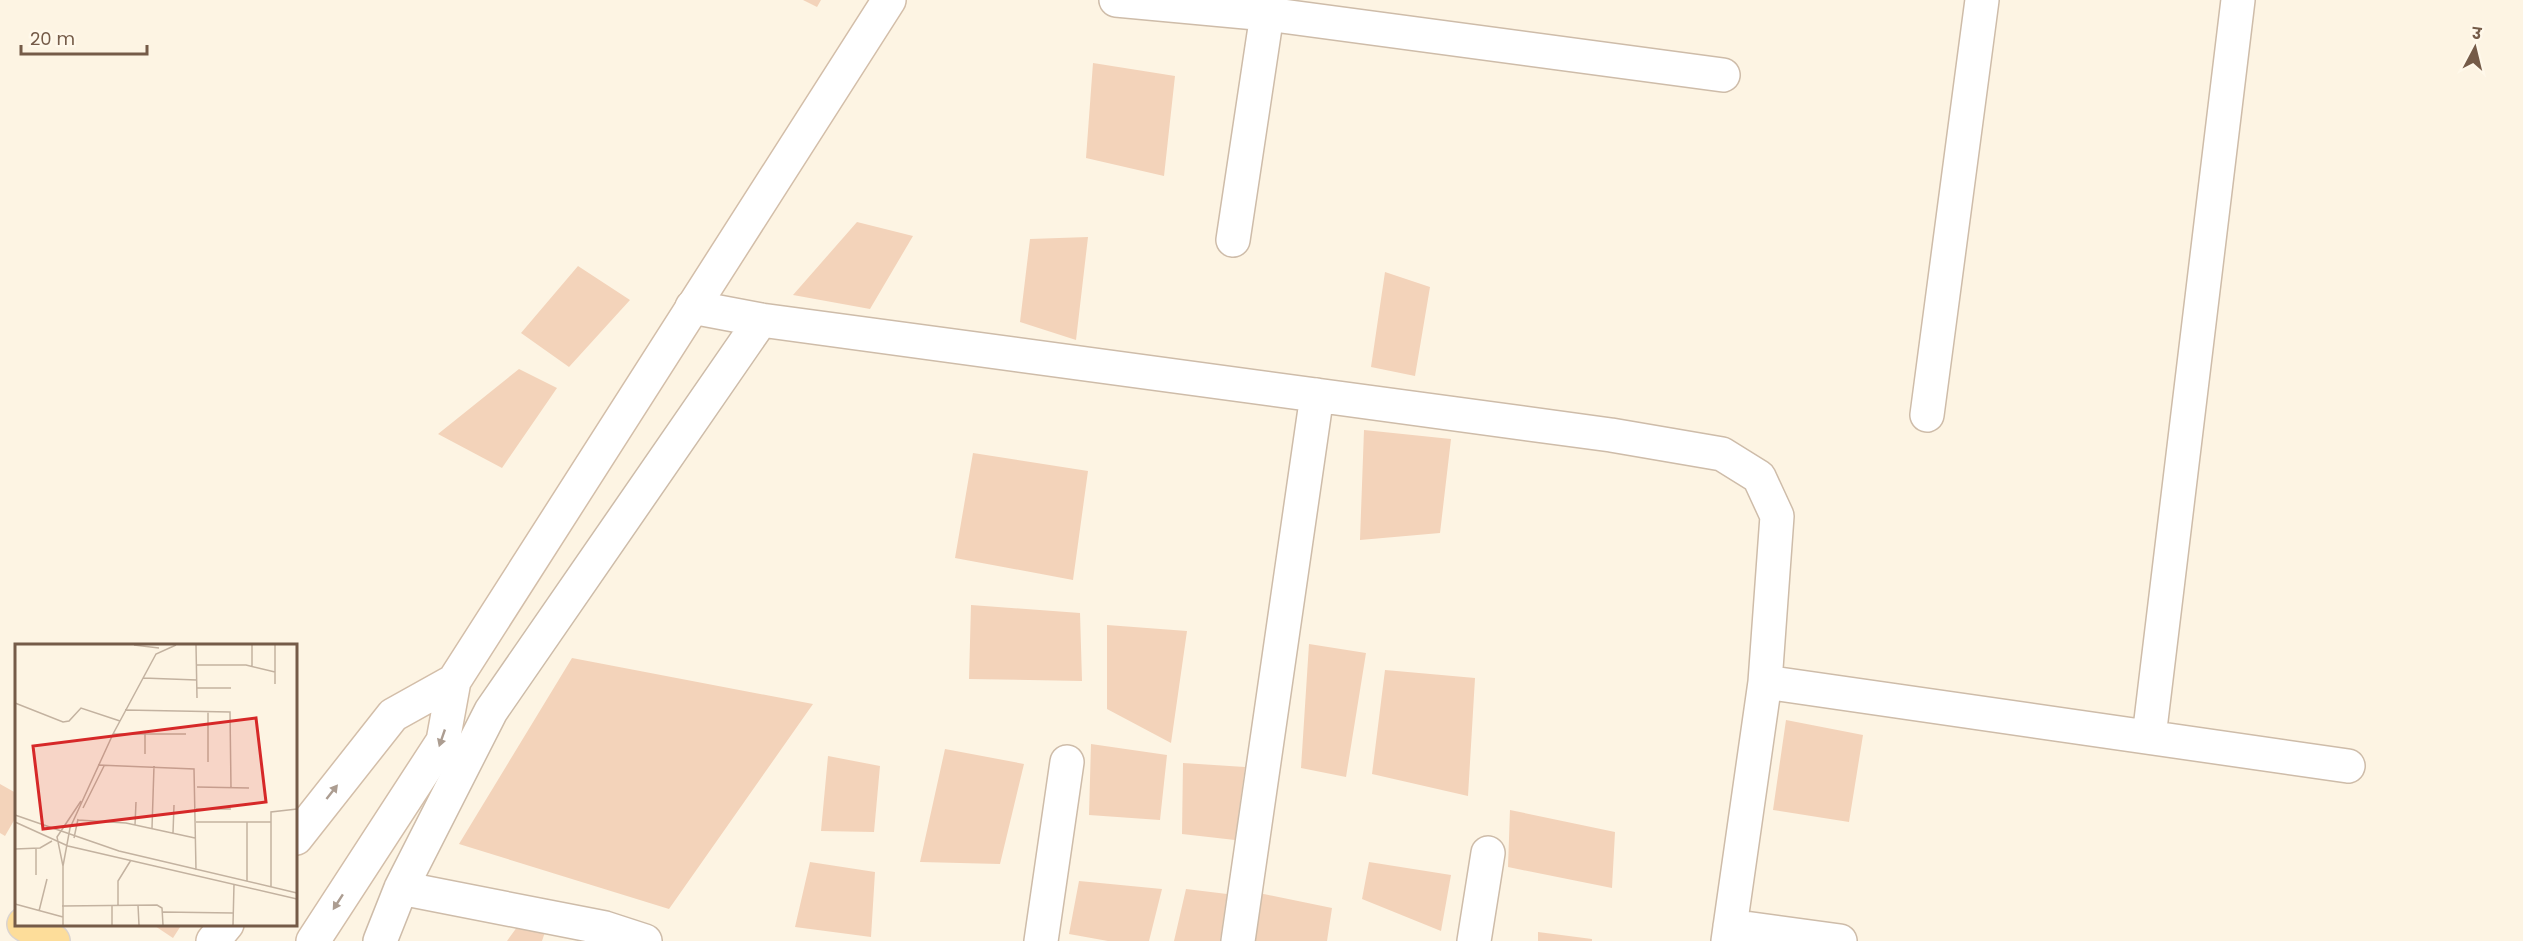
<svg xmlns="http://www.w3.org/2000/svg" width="2523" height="941" font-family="Poppins,'Noto Sans Devanagari',sans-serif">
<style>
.building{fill:#f3d3ba}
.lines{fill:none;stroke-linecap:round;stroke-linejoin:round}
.street-casing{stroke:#cebca9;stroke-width:36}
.secondary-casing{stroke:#d3bea9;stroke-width:36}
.primary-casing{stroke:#dbd4cf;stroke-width:36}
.street{stroke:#fff;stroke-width:33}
.secondary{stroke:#fff;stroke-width:33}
.primary{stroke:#fddd9a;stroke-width:33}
.oneway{fill:#ac9d91}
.inset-road{fill:none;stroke:#c3b2a0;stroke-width:1.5}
.view{fill:#d62828;fill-opacity:0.15;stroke:#d62828;stroke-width:3}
.inset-edge{fill:none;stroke:#755b48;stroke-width:3}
</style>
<rect width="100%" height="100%" fill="#fdf4e3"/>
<!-- building -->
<path class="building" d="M803 0H821L817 7Z
M1093 63 1175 76 1164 176 1086 158Z
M857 222 913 236 870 309 793 295Z
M1088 237 1076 340 1020 322 1030 239Z
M578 266 630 300 569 367 521 333Z
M1385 272 1430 287 1415 376 1371 367Z
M519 369 557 388 502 468 438 434Z
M1364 430 1451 439 1440 533 1360 540Z
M973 453 1088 471 1073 580 955 558Z
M971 605 1080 613 1082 681 969 679Z
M1107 625 1187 631 1171 743 1107 709Z
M1309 644 1366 653 1346 777 1301 768Z
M572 658 813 704 669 909 459 844Z
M1385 670 1475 678 1468 796 1372 774Z
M1786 720 1863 735 1849 822 1773 810Z
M1091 744 1167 755 1160 820 1089 815Z
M945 749 1024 764 1000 864 920 862Z
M828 756 880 766 874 832 821 831Z
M1183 763 1245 767 1235 840 1182 834Z
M0 784 16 793V817L5 836 0 833Z
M1510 810 1615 832 1612 888 1508 867Z
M810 862 875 872 871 937 795 927Z
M1369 862 1451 875 1441 931 1362 899Z
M1079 881 1162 889 1149 941H1108L1069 934Z
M1186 889 1227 894 1220 941H1174Z
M1259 893 1332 908 1327 941H1255Z
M520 923 545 932 542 941H507Z
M152 924H182L173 938Z
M1538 932 1592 939V941H1538Z"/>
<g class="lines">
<defs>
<path id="street" d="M1116 0 1267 14 1723 75
M1233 240 1267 14
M692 307 761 320 1611 435 1722 454 1759 477 1777 516 1765 682 1728 941
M1927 415 1982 0
M1765 682 2348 766
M2149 737 2238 0
M401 888 605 928 645 941
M1730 926 1840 941
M380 941 401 888 491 711 761 320
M1041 941 1067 762
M1238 941 1317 395
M1474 941 1488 853"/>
<path id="secondary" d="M296 838 393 715 454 681
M213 941 227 924
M313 941 443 741 454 681 889 0"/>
<path id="primary" d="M24 924 53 941"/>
</defs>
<!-- street casing -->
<use href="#street" class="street-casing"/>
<!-- secondary casing -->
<use href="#secondary" class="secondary-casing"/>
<!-- primary casing -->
<use href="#primary" class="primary-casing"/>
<!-- street -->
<use href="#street" class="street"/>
<!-- secondary -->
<use href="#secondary" class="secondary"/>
<!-- primary -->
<use href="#primary" class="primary"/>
</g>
<!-- one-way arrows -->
<defs><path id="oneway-solid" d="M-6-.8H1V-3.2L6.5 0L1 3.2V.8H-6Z" transform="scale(1.5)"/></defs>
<g class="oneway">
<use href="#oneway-solid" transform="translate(442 738) rotate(109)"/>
<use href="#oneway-solid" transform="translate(332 792) rotate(-52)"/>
<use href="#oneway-solid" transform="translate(338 902) rotate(123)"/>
</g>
<!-- overview -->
<g transform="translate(15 644)">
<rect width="282" height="282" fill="#fdf4e3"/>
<path class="inset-road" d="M119 1 144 4M181 1 182 54M237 1V23M182 21H231L260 28M128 34 182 36M260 40V1M182 44H216M0 59 48 78 54 77 66 64 105 77M282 65V8M110 66 215 68 216 144M98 90H171M130 110V89M193 118V67M83 121 179 125 181 226M182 143 234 144M68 164 89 122M181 165H216M0 171 104 207 282 249M63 176 111 179 180 194M0 178 53 202 282 255M181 178H256M120 181 121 158M137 184 139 122M158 189 159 161M59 194 63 175M21 204V231M0 205 25 204 37 197M48 222 55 184 98 90 141 10 161 1M232 237V178M256 243V168L282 165M0 260 48 273M103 261V237L116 216M123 261 124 281M47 262 142 261 147 264 148 281M24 267 32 235M148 268 218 269M48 281V222L42 193 66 157M97 281V261M218 281 219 240"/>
<path class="view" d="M241 74 251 158 28 185 18 102Z"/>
<rect width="282" height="282" class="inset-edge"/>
</g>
<!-- north arrow -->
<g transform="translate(2475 48) rotate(7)" stroke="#fff8ea" stroke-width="4.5" paint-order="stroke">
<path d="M0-4.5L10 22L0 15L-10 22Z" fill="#755b48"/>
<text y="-9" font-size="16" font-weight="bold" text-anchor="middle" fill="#755b48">उ</text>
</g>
<!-- scale -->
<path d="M21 45v9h126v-9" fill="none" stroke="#755b48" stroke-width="3"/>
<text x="30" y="45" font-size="18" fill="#755b48" stroke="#fff8ea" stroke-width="4.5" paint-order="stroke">20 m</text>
</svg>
